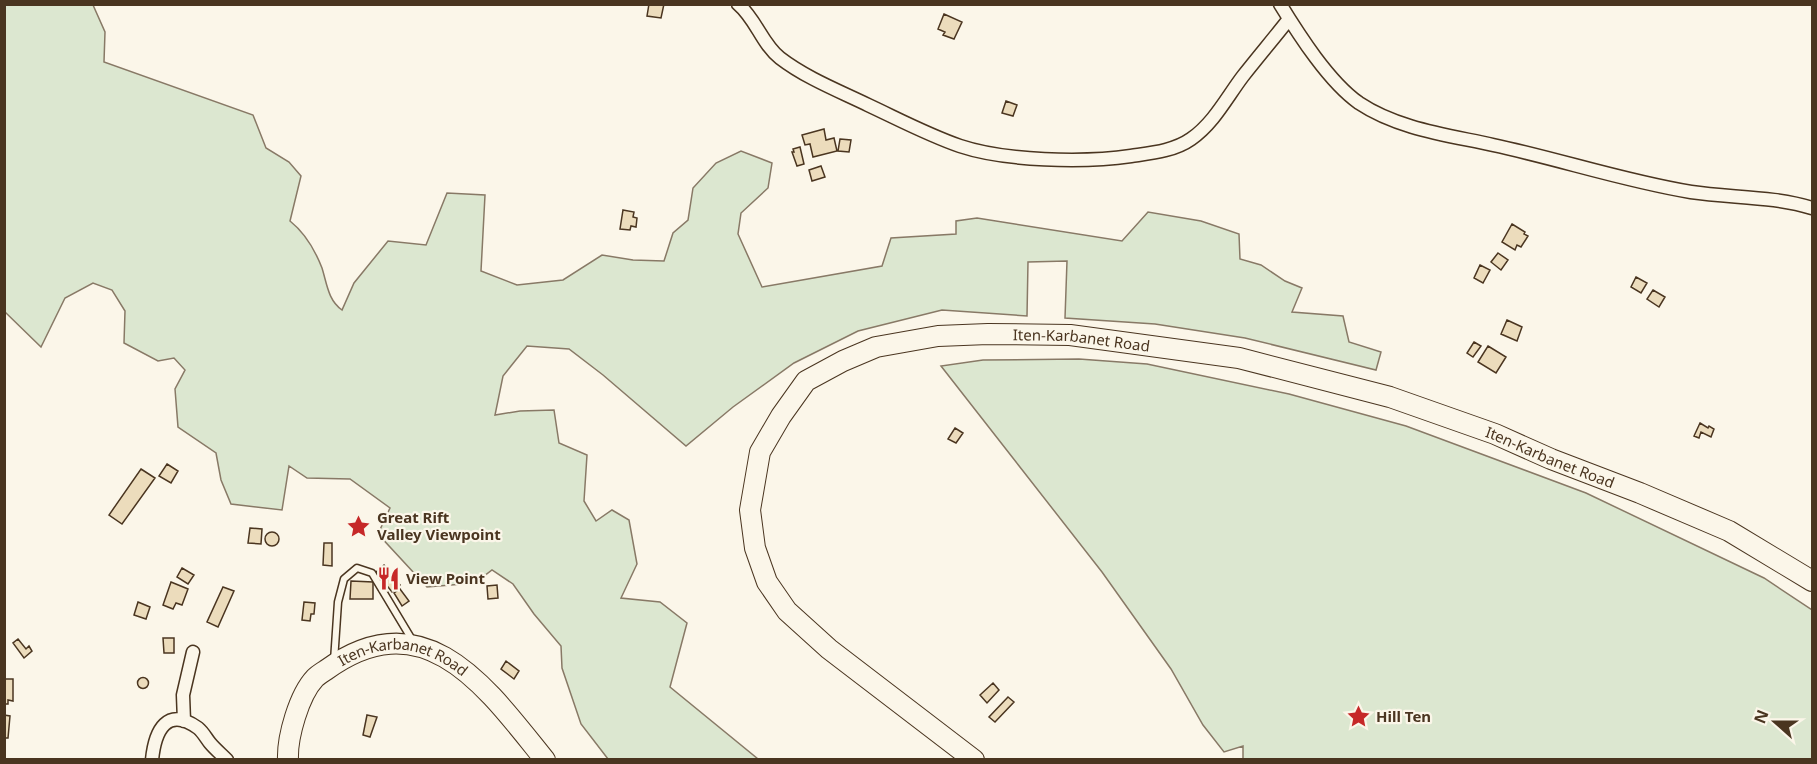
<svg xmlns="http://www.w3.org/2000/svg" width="1817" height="764" font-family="'Noto Sans',sans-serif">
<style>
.green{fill:#dce7d0;stroke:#887966;stroke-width:1.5}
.building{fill:#ecdcbc;stroke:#4a3520;stroke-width:1.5}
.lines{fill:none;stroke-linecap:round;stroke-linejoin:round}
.lane-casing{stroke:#4a3520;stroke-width:9}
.street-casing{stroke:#4a3520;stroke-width:15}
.primary-casing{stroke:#4a3520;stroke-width:22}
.lane{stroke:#fbf6e9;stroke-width:6}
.street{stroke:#fbf6e9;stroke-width:12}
.primary{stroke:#fbf6e9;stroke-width:20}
.labels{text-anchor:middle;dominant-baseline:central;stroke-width:4.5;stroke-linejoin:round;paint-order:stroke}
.street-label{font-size:15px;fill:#4a3520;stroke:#fbf6e9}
.poi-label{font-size:15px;font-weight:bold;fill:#4a3520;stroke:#fbf6e9;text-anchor:start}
</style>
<rect width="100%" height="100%" fill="#fbf6e9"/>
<!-- green -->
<path class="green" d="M4 5H93L105 32 104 62 253 115 266 148 289 162 301 176 290 221C305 233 315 250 322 268 327 284 328 300 342 310L354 283 388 241 426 245 447 193 485 195 481 271 517 285 563 280 602 255 633 260 664 261 673 233 688 220 693 188 716 163 741 151 772 163 768 188 741 213 738 234 762 287 882 266 891 238 956 234V221L977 218 1122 241 1148 212 1201 221 1239 234 1240 259 1261 265 1285 281 1302 288 1292 312 1343 316 1349 342 1381 352 1376 370 1245 338 1155 324 1065 318 1067 261 1028 262 1027 316 942 310 858 331 794 363 733 407 686 446 603 375 569 349 527 346 503 376 495 415 520 411 554 410 559 443 587 455 584 501 596 521 612 510 629 520 637 564 621 598 660 602 687 623 670 687 758 759H608L581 724 562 668 561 646 534 614 513 584 492 570 475 583 427 587 378 534 390 508 350 479 307 478 289 466 282 510 231 504 221 480 216 453 178 427 175 389 185 370 174 358 158 361 124 343 125 311 112 290 93 283 65 298 41 347 5 312Z
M1079 359 1147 364 1289 394 1406 426 1586 493 1764 578 1812 610V759L1243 760V746L1224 752 1203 725 1171 669 1102 572 941 366 983 360Z"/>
<!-- building -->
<path class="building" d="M649 4H664L661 18 647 16Z
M944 14 962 22 954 39 943 35 945 32 938 29Z
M1006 101 1017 105 1013 116 1002 113Z
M824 129 826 140 834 138 837 151 813 157 810 144 805 145 802 135Z
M840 139 851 140 849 152 838 151Z
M800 147 804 164 797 166 792 152H794L793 149Z
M821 166 825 177 812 181 809 170Z
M623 210 634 212 633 217 637 218 636 227 631 226 630 230 620 229Z
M1512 224 1525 232 1524 234 1528 236 1521 247 1517 245 1515 250 1502 242Z
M1498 253 1508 260 1501 270 1491 262Z
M1480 265 1490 270 1483 283 1474 278Z
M1636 277 1647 283 1641 293 1631 287Z
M1653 290 1665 297 1659 307 1647 299Z
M1507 320 1522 327 1517 341 1501 334Z
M1474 342 1481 346 1473 357 1467 353Z
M1488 346 1506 357 1496 373 1478 362Z
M1700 423 1708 428 1709 426 1714 429 1711 437 1701 432 1699 438 1694 436Z
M955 428 963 433 956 443 948 439Z
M167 464 178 471 171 483 159 476Z
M141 469 155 478 122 524 109 515Z
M250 528 262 529 261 544 248 543Z
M265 539a7 7 0 1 1 14 0a7 7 0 1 1-14 0Z
M324 543H332V566L323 565Z
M384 565 400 585 392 592 376 572Z
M182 568 194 575 188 584 177 577Z
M351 581 373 582V599H350Z
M171 582 188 589 182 605 176 603 173 609 163 605Z
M497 585 498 598 488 599 487 586Z
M223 587 234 591 218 627 207 622Z
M400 589 409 601 402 606 394 593Z
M138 602 150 607 146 619 134 615Z
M304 602 315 603 314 614H311L310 621 302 620Z
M163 638H174V653H164Z
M18 639 26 649 29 646 32 651 24 658 13 643Z
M506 661 519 671 514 679 501 669Z
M137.5 683a5.5 5.5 0 1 1 11 0a5.5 5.5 0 1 1-11 0Z
M4 679H13V701L8 700V704H4Z
M993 683 999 690 987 703 980 695Z
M1008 697 1014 702 995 722 989 717Z
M4 715 10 716 8 738H4Z
M367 715 377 717 370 737 363 735Z"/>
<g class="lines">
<defs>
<path id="lane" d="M334 661 338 602 344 579 357 568 372 573 414 643"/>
<path id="street" d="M738 4C756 19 762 44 780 58 806 78 839 91 868 105 898 119 928 135 960 146 1005 161 1083 163 1131 156 1151 153 1174 151 1191 139 1214 123 1227 97 1243 76 1258 57 1274 38 1289 19
M1280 4C1299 35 1329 82 1359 103 1398 129 1448 135 1493 145 1559 159 1624 181 1691 192 1732 198 1773 196 1812 208
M184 721 183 695 193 652
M152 760C155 730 167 706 198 728 203 732 206 738 210 743 215 749 221 754 227 760"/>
<g id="primary">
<path id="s1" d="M288 760C287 737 299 695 315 678 318 675 323 672 326 670 425 598 487 688 545 760"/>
<path id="s2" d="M974 760 829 649 787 611 767 582 755 548 750 510 760 452 781 416 806 381 843 361 876 347 938 336 988 334 1070 335 1239 358 1390 397 1495 434 1551 459 1640 493 1729 531 1812 581"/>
</g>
</defs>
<!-- lane casing -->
<use href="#lane" class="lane-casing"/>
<!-- street casing -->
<use href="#street" class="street-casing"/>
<!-- primary casing -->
<use href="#primary" class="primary-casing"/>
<!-- lane -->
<use href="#lane" class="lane"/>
<!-- street -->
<use href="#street" class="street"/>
<!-- primary -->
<use href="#primary" class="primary"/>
</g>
<!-- icons -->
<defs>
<symbol id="sight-bare" viewBox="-9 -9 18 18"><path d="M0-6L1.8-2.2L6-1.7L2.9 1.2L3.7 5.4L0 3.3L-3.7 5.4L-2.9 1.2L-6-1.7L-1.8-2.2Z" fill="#c62828" stroke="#fbf6e9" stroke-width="2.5" paint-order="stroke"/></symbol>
<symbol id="restaurant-bare" viewBox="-9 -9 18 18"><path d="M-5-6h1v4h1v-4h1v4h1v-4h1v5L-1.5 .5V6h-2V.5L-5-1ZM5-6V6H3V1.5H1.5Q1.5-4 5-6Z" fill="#c62828" stroke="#fbf6e9" stroke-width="2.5" paint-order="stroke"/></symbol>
</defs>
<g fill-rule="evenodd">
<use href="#sight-bare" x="342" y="510" width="33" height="33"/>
<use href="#restaurant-bare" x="372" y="562" width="33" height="33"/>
<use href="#sight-bare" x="1342" y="700" width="33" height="33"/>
</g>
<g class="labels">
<!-- street labels -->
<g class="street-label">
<text stroke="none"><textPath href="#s2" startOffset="777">Iten-Karbanet Road</textPath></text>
<text stroke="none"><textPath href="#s2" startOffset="1263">Iten-Karbanet Road</textPath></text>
<text stroke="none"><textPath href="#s1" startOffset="186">Iten-Karbanet Road</textPath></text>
</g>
<!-- poi labels -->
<g class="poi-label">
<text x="377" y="517">Great Rift<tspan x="377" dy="17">Valley Viewpoint</tspan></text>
<text x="406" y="578">View Point</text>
<text x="1376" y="716">Hill Ten</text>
</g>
</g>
<!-- border -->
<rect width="1817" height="764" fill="none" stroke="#4a3520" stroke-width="12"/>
<!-- north arrow -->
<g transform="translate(1775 722) rotate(291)" stroke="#fbf6e9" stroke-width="4.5" paint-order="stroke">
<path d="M0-4.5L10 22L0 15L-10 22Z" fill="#4a3520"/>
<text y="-9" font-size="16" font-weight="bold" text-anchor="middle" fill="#4a3520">N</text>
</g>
</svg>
